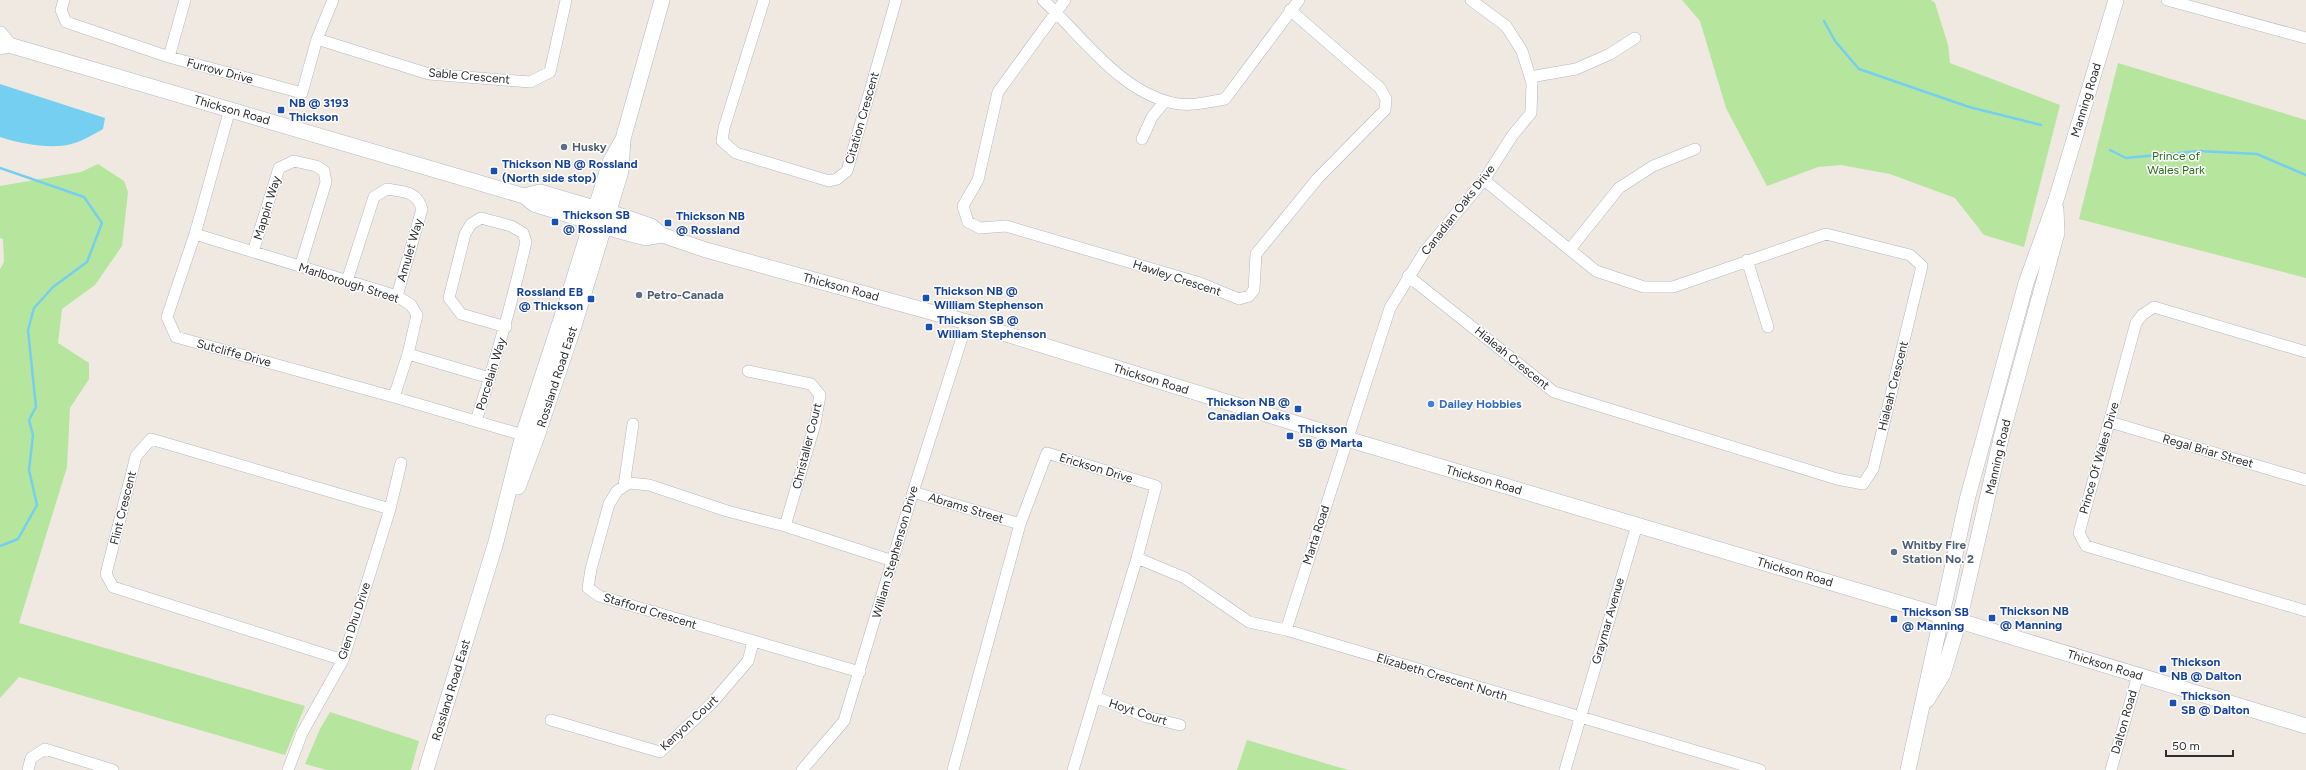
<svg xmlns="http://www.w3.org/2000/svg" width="2306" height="770" font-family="Figtree,sans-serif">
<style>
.green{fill:#b6e59e}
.water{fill:#75cff0}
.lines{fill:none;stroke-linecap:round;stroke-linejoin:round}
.stream{stroke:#75cff0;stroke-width:2.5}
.minor-casing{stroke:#b4b7c1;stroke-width:12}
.secondary-casing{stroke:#b4b7c1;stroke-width:16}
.minor{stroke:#fff;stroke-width:11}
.secondary{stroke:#fff;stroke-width:15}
.transit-dot{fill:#1a4fb4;stroke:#fff;stroke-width:1.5}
.service-dot{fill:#5c6f8a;stroke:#fff;stroke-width:1.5}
.shop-dot{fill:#3f7fe0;stroke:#fff;stroke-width:1.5}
.labels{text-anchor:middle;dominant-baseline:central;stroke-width:3;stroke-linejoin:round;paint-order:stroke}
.street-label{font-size:12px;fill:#2e2e2e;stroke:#fff}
.transit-label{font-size:12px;font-weight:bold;fill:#164399;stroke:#fff;text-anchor:start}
.service-label{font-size:12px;font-weight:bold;fill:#4e5e75;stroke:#fff;text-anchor:start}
.park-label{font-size:12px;fill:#2c6e1b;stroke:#fff}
.shop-label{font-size:12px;font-weight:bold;fill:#366cbe;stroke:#fff;text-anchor:start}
</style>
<rect width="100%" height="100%" fill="#efe9e1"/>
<!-- green -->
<path class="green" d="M1682 0H1931L1935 3 1948 45 1950 63 2060 105 2024 247 1984 235 1955 198 1890 174 1841 165 1818 167 1767 186 1726 108 1700 21Z
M2118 63 2306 120V278L2079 219Z
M98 164 124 181 128 192 122 246 95 285 62 309 58 343 89 363V379L70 408 67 467 19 623 305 706 285 755 19 677 0 698V269L4 262 3 239 0 238V186L81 172Z
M330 712 419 741 411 770H327L305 764 320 729Z
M1247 740 1348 770H1237Z"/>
<!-- water -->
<path class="water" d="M0 84 105 118 103 129C91 136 74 146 59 146 40 147 18 143 0 137Z"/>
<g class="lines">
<!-- stream -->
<path class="stream" d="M1824 21 1835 41 1859 69 1969 107 2041 125
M2110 150 2126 158 2199 151 2257 154 2306 175
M0 168 84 197 102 223 87 262 53 287 34 308 28 330 36 407 29 420 33 435 29 470 37 505 18 539 0 546"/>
<defs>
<path id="minor" d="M64 0 61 10 66 22 169 57 302 93 317 39 333 0
M764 0 724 128 722 141 736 153 829 181 837 179 847 171 896 0
M1043 0C1082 36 1119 91 1173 103 1190 107 1208 102 1225 99L1299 0
M1065 0 998 92 978 180 963 206 968 222 980 228 1006 226 1200 283 1239 299 1249 296 1254 290 1256 254 1318 178 1385 110 1386 99 1380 88 1290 10
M2167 0 2306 38
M317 39 429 74 530 82 550 72 566 0
M169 57 185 0
M1530 77 1576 69 1610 54 1635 38
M230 109 195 234 167 317 176 337 394 397 523 435
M1142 139 1152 117 1165 101
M195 234 397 296 411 305 417 315 408 354 394 397
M1571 248 1619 188 1653 166 1695 149
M253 252 279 168 294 161 316 166 324 171 326 182 300 267
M1747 260 1768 327
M1408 276 1554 392 1837 479 1863 484 1873 469 1922 266 1910 255 1826 234 1673 287H1644L1596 271 1484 180
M347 281 374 197 387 189C404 192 417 191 422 209L397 296
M2306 352 2154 307 2142 315 2136 323 2079 533 2086 546 2306 611
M408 354 490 378
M748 371 811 384 820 395 815 424 785 526
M476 421C495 362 512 303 526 242L523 233 511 226 481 218 471 224 465 234 449 298 461 314 506 327
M2110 422 2306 480
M624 486 633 424
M913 492 1020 524
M1137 558 1185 578 1249 622 1286 630 1760 770
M1286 630 1390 308 1425 251 1484 180 1512 136 1531 113 1532 83 1522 51 1506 26 1471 0
M343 660 113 587 106 574 136 456 151 439 390 509
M860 672 599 596 588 588 591 569 609 504 617 491 629 483 649 485 727 511 785 526 893 561
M1095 697 1147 717 1180 725
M551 720 660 752 712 703 748 661 753 642
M28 770 31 758 45 749 113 770
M288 770 302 733 343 660 390 509 401 463
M802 770 844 721 913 492 967 322
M953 770 1020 524 1047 453 1156 486 1137 558 1073 770
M1565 770 1637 525
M2111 770 2138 675"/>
<path id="secondary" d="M0 34 9 45
M0 47 9 45 524 196 534 204 623 232 646 238 662 235
M524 196 540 192 628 218 651 226 662 235 706 250 967 322 1347 439 1943 616 2306 726
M518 487 536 439 573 329 621 171 623 139 662 0
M1927 700 1943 674 1959 621 2002 434 2057 233 2056 209
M426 770 496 542 523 435 567 301 610 162 623 139
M1908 770 1967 500 2026 283 2056 200 2116 0"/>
</defs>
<!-- minor casing -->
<use href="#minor" class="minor-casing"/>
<!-- secondary casing -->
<use href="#secondary" class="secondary-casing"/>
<!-- minor -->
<use href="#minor" class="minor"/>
<!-- secondary -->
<use href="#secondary" class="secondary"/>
</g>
<!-- markers -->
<g class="transit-dot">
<rect x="277" y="106" width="8" height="8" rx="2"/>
<rect x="490" y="167" width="8" height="8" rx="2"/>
<rect x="551" y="218" width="8" height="8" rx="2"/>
<rect x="664" y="219" width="8" height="8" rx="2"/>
<rect x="922" y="294" width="8" height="8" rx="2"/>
<rect x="587" y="295" width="8" height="8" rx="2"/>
<rect x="925" y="323" width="8" height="8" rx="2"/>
<rect x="1294" y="405" width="8" height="8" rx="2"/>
<rect x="1286" y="432" width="8" height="8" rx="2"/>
<rect x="1988" y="614" width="8" height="8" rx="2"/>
<rect x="1890" y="615" width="8" height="8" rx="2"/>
<rect x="2159" y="665" width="8" height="8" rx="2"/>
<rect x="2169" y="699" width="8" height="8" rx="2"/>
</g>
<g class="service-dot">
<circle cx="564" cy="147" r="4"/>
<circle cx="639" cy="295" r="4"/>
<circle cx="1894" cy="552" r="4"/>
</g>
<circle class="shop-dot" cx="1431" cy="404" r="4"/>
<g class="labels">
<!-- street labels -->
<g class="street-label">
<text transform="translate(220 71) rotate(15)">Furrow Drive</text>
<text transform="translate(469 76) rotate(5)">Sable Crescent</text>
<text transform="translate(2086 100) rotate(-73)">Manning Road</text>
<text transform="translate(232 110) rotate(16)">Thickson Road</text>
<text transform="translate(862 118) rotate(-74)">Citation Crescent</text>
<text transform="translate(267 208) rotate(-73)">Mappin Way</text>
<text transform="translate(1458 210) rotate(-52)">Canadian Oaks Drive</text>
<text transform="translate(410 250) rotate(-74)">Amulet Way</text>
<text transform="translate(1177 278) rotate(18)">Hawley Crescent</text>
<text transform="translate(349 283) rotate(18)">Marlborough Street</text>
<text transform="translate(841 287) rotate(15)">Thickson Road</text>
<text transform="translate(234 353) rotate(15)">Sutcliffe Drive</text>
<text transform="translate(1512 358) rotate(39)">Hialeah Crescent</text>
<text transform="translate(491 374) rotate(-73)">Porcelain Way</text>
<text transform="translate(557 377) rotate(-72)">Rossland Road East</text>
<text transform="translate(1151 379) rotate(17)">Thickson Road</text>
<text transform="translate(1893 386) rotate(-76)">Hialeah Crescent</text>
<text transform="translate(807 446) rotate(-76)">Christaller Court</text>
<text transform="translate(2208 451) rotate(16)">Regal Briar Street</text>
<text transform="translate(1998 457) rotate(-77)">Manning Road</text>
<text transform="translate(2099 458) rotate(-74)">Prince Of Wales Drive</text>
<text transform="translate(1096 468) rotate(17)">Erickson Drive</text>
<text transform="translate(1484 480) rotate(16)">Thickson Road</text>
<text transform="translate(123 508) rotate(-76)">Flint Crescent</text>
<text transform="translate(966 508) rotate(17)">Abrams Street</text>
<text transform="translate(1316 535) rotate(-72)">Marta Road</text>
<text transform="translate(895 552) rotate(-74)">William Stephenson Drive</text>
<text transform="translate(1795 572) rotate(16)">Thickson Road</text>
<text transform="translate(650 611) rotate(17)">Stafford Crescent</text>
<text transform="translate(354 621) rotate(-72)">Glen Dhu Drive</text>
<text transform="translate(1608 621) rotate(-74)">Graymar Avenue</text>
<text transform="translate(2105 665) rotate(17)">Thickson Road</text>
<text transform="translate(1442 677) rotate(17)">Elizabeth Crescent North</text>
<text transform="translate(451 690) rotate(-73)">Rossland Road East</text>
<text transform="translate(1138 712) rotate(18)">Hoyt Court</text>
<text transform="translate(2124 722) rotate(-74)">Dalton Road</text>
<text transform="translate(689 723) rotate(-43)">Kenyon Court</text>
</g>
<!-- transit labels -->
<g class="transit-label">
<text x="289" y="103">NB @ 3193<tspan x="289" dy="14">Thickson</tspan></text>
<text x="502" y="164">Thickson NB @ Rossland<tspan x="502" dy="14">(North side stop)</tspan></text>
<text x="563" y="215">Thickson SB<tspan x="563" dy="14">@ Rossland</tspan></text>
<text x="676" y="216">Thickson NB<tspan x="676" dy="14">@ Rossland</tspan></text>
<text x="934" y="291">Thickson NB @<tspan x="934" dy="14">William Stephenson</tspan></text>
<text x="583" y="292" text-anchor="end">Rossland EB<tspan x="583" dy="14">@ Thickson</tspan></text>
<text x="937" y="320">Thickson SB @<tspan x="937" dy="14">William Stephenson</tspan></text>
<text x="1290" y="402" text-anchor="end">Thickson NB @<tspan x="1290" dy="14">Canadian Oaks</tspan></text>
<text x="1298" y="429">Thickson<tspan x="1298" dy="14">SB @ Marta</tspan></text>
<text x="2000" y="611">Thickson NB<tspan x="2000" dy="14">@ Manning</tspan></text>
<text x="1902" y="612">Thickson SB<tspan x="1902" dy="14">@ Manning</tspan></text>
<text x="2171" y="662">Thickson<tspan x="2171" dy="14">NB @ Dalton</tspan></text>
<text x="2181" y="696">Thickson<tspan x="2181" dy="14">SB @ Dalton</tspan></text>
</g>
<!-- service labels -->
<g class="service-label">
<text x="572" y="147">Husky</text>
<text x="647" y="295">Petro-Canada</text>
<text x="1902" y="545">Whitby Fire<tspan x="1902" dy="14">Station No. 2</tspan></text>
</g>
<!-- park labels -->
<g class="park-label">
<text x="2176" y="156">Prince of<tspan x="2176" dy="14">Wales Park</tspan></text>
</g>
<!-- shop labels -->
<g class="shop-label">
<text x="1439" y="404">Dailey Hobbies</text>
</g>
</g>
<!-- scale -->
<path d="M2166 750v6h67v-6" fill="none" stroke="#2e2e2e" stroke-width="2"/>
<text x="2172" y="750" font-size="12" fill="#2e2e2e" stroke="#ffffff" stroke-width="3" paint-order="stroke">50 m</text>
</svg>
